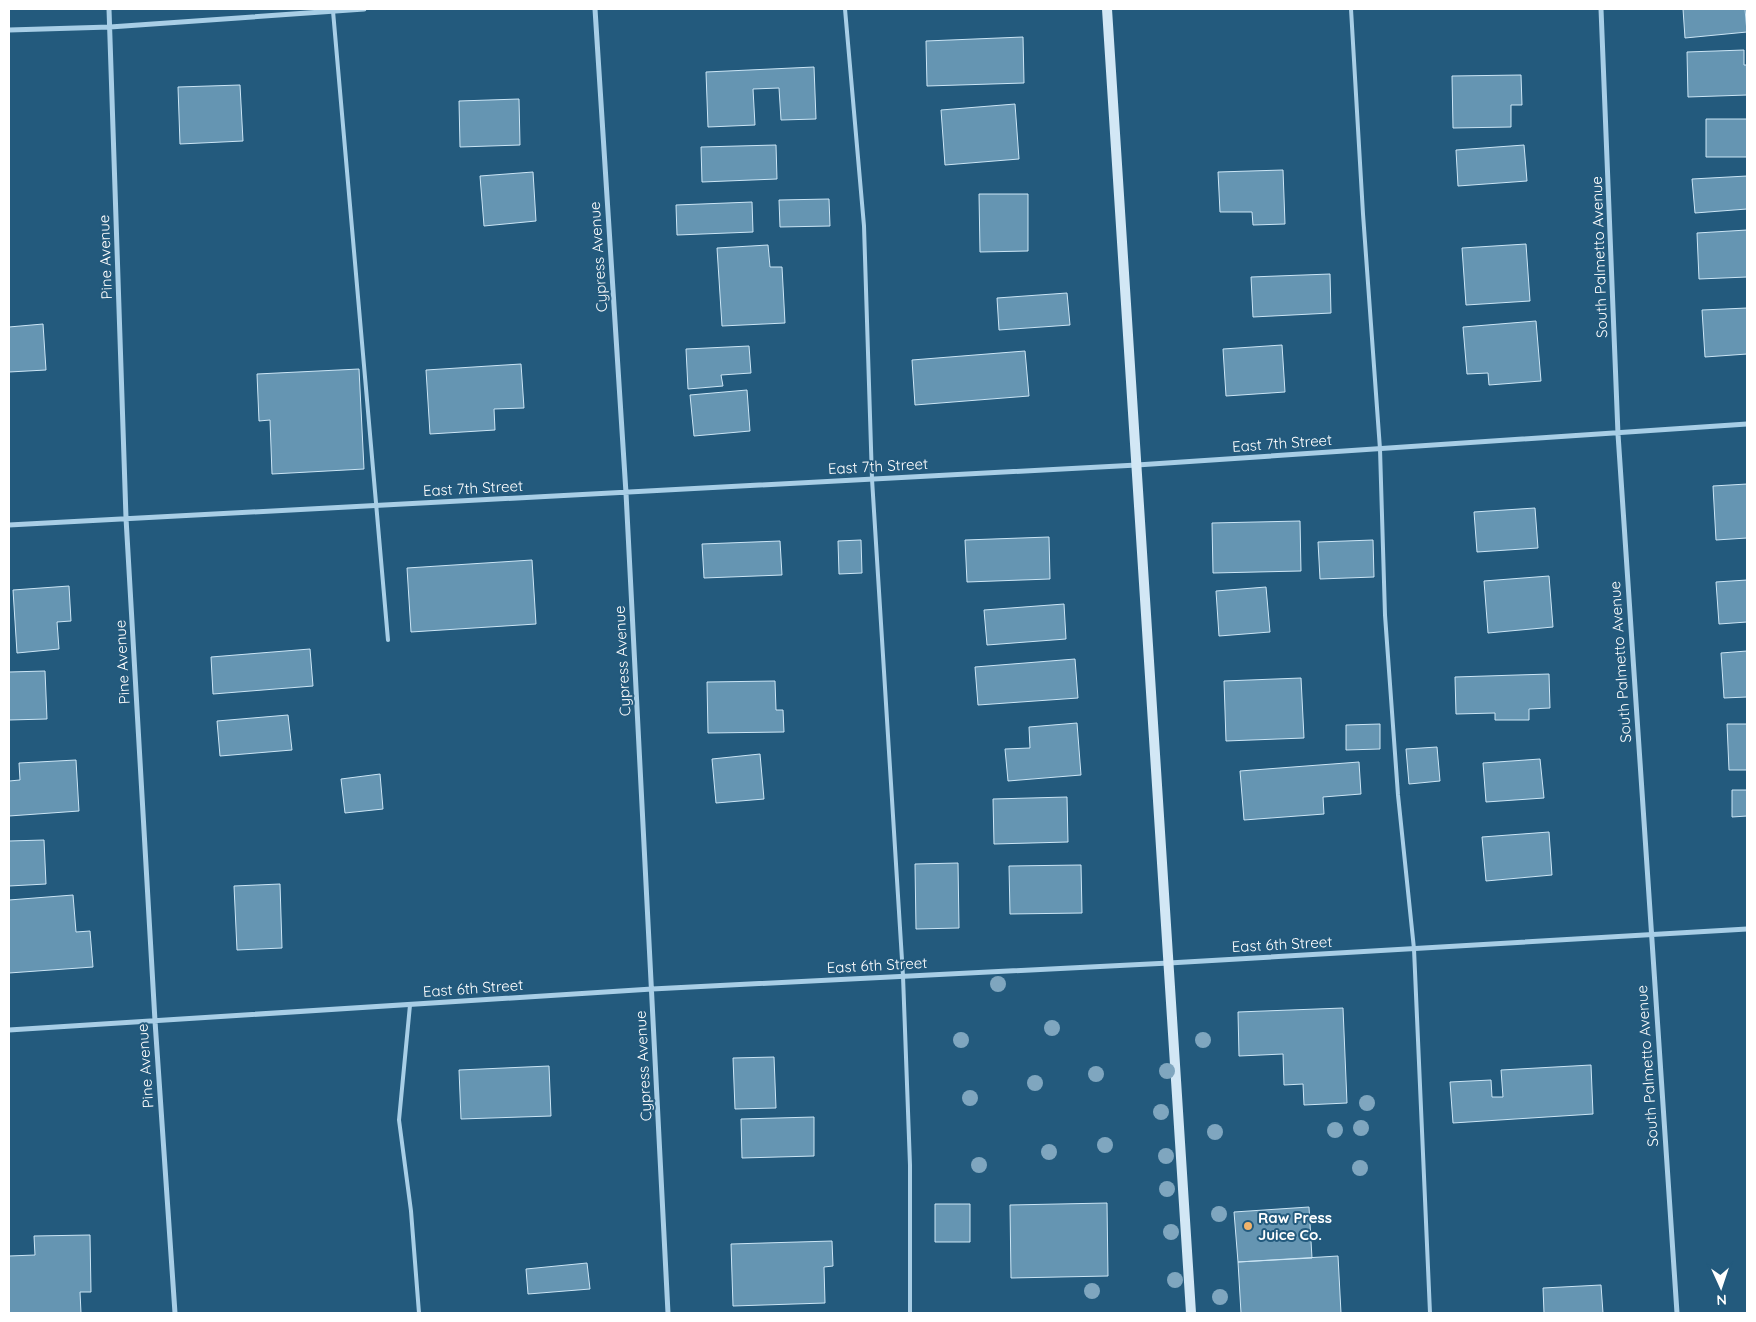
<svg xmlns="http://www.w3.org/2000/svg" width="1756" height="1322" font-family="Quicksand,sans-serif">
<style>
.building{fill:#6595b2;stroke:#cbe5f5}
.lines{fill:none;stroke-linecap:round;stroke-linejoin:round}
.lane{stroke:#a8cee6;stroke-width:4}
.street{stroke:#a8cee6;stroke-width:5}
.secondary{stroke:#d2e7f5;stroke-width:10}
.tree{fill:#7fa6bf}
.poi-dot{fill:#f0b36b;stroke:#235a7d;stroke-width:2}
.labels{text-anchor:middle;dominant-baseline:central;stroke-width:4;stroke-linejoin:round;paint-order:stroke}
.street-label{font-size:15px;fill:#fff;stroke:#235a7d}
.poi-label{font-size:15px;font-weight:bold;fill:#fff;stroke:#235a7d;text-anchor:start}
</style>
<rect width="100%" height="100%" fill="#235a7d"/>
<!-- building -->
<path class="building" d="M1683 9H1745L1747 32 1685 38Z
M1023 37 1024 83 927 86 926 41Z
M1744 50V65H1747V95L1688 97 1687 52Z
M814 67 816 119 781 120 779 88 753 89 755 125 708 127 706 72Z
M1521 75 1522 105H1511V127L1453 128 1452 76Z
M240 85 243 141 180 144 178 87Z
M519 99 520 145 460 147 459 101Z
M1015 104 1019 159 945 165 941 110Z
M1706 119H1747V157H1706Z
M776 145 777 179 702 182 701 147Z
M1524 145 1527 181 1458 186 1456 150Z
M1283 170 1285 224 1253 225 1252 212H1220L1218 172Z
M533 172 536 221 484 226 480 176Z
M1747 176V209L1695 213 1692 179Z
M979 194H1028V251L980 252Z
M829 199 830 226 780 227 779 200Z
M752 202 753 232 677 235 676 205Z
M1747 230V277L1699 279 1697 233Z
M1526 244 1530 301 1466 305 1462 248Z
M768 245 770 267H782L785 323 722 326 717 248Z
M1330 274 1331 313 1253 317 1251 277Z
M1067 293 1070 325 999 330 997 298Z
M1747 308V354L1705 357 1702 310Z
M1536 321 1541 381 1489 385 1488 373 1467 374 1463 327Z
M43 324 46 370 9 372V327Z
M1282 345 1285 392 1226 396 1223 349Z
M749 346 751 373 721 375 723 386 688 389 686 349Z
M1025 351 1029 396 915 405 912 360Z
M521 364 524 408 494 409 495 430 430 434 426 370Z
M359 369 364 469 272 474 270 420 259 421 257 374Z
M747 390 750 431 694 436 690 395Z
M1747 484V538L1716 540 1713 486Z
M1535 508 1538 548 1477 552 1474 512Z
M1300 521 1301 571 1213 573 1212 523Z
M1049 537 1050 579 967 582 965 540Z
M861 540 862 573 839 574 838 541Z
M1373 540 1374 577 1320 579 1318 542Z
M780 541 782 575 704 578 702 544Z
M532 560 536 624 411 632 407 568Z
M1549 576 1553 627 1488 633 1484 581Z
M1747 580V622L1719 624 1716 582Z
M69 586 71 621 57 622 59 649 17 653 13 590Z
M1266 587 1270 632 1219 636 1216 591Z
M1064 604 1066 639 987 645 984 610Z
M310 649 313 686 213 694 211 657Z
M1747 651V697L1724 698 1721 653Z
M1075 659 1078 698 978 705 975 667Z
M45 671 47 719 9 720V672Z
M1549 674 1550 708 1529 709V720H1495V713L1456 714 1455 677Z
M1301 678 1304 738 1226 741 1224 681Z
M775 681 776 710H783L784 732 708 733 707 682Z
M288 715 292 750 220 756 217 721Z
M1077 723 1081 775 1008 781 1005 749 1030 748 1029 727Z
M1380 724V749L1346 750V725Z
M1727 724H1747V770H1729Z
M1437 747 1440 781 1409 784 1406 749Z
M760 754 764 799 716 803 712 759Z
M1540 759 1544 798 1486 802 1483 763Z
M76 760 79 811 9 816V781L20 780 19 763Z
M1359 762 1361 794 1323 797 1324 814 1244 820 1240 771Z
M380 774 383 809 345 813 341 779Z
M1732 790H1747V830V816L1732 817Z
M1067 797 1068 842 994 844 993 799Z
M1549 832 1552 875 1486 881 1482 837Z
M44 840 46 884 9 886V841Z
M958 863 959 928 916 929 915 864Z
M1081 865 1082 913 1010 914 1009 866Z
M280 884 282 948 237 950 234 886Z
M73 895 76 932 90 931 93 967 9 973V900Z
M1343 1008 1347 1103 1304 1105 1303 1084 1284 1085 1283 1054 1239 1056 1238 1012Z
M774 1057 776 1108 735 1109 733 1058Z
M1591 1065 1593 1114 1453 1123 1450 1082 1491 1080 1492 1097H1503L1501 1070Z
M549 1066 551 1116 461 1119 459 1070Z
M814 1117V1156L742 1158 741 1119Z
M1107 1203 1108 1276 1011 1278 1010 1205Z
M935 1204H970V1242H935Z
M1309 1207 1312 1258 1238 1262 1234 1212Z
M90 1235 91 1292H80L81 1313H9V1256L35 1255 34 1236Z
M832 1241 833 1266 824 1267 825 1303 733 1306 731 1244Z
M1338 1256 1341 1313H1241L1238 1262Z
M587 1263 590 1289 528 1294 526 1269Z
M1601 1285 1603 1313H1544L1543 1288Z"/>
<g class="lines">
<!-- lane -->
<path class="lane" d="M845 9 864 226 872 479 903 976 910 1165V1313
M1351 9 1363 214 1380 449 1385 615 1398 795 1414 949 1430 1313
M333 11 388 640
M410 1005 399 1120 411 1211 419 1313"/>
<!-- street -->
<path class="street" d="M109 9 126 518 155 1021 175 1313
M595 9 626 493 668 1313
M1601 9 1618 434 1677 1313
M9 30 110 27 364 9
M9 525 1137 465 1747 424
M9 1030 652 989 1169 963 1747 929"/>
<!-- secondary -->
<path class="secondary" d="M1107 9 1191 1313"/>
</g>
<!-- trees -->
<g class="tree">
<circle cx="998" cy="984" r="8"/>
<circle cx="1052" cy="1028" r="8"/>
<circle cx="961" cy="1040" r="8"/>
<circle cx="1203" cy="1040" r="8"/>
<circle cx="1167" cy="1071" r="8"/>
<circle cx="1096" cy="1074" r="8"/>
<circle cx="1035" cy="1083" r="8"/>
<circle cx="970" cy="1098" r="8"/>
<circle cx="1367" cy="1103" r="8"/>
<circle cx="1161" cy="1112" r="8"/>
<circle cx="1361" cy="1128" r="8"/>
<circle cx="1335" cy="1130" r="8"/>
<circle cx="1215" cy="1132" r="8"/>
<circle cx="1105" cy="1145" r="8"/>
<circle cx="1049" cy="1152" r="8"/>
<circle cx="1166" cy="1156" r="8"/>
<circle cx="979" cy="1165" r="8"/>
<circle cx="1360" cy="1168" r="8"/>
<circle cx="1167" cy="1189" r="8"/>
<circle cx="1219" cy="1214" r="8"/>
<circle cx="1171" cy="1232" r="8"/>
<circle cx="1175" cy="1280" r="8"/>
<circle cx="1092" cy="1291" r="8"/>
<circle cx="1220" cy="1297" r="8"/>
</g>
<!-- markers -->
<circle class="poi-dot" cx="1248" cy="1226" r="5"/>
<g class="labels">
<!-- street labels -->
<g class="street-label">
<text transform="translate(105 257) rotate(-92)">Pine Avenue</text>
<text transform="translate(598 257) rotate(-94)">Cypress Avenue</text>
<text transform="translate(1599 257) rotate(-92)">South Palmetto Avenue</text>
<text transform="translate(1282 443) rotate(-4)">East 7th Street</text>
<text transform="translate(878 466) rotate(-3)">East 7th Street</text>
<text transform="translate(473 488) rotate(-3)">East 7th Street</text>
<text transform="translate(622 661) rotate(-93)">Cypress Avenue</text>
<text transform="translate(122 662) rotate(-93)">Pine Avenue</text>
<text transform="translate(1620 662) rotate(-94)">South Palmetto Avenue</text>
<text transform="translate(1282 944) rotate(-3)">East 6th Street</text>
<text transform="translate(877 965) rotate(-3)">East 6th Street</text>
<text transform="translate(473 988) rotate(-4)">East 6th Street</text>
<text transform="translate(145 1066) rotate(-94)">Pine Avenue</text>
<text transform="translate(643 1066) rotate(-93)">Cypress Avenue</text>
<text transform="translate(1647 1066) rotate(-94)">South Palmetto Avenue</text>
</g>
<!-- poi labels -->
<g class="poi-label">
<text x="1258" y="1217">Raw Press<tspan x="1258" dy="17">Juice Co.</tspan></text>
</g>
</g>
<!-- border -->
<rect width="1756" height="1322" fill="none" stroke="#ffffff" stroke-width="20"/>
<!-- north arrow -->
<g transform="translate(1721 1287) rotate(177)" stroke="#235a7d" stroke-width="4" paint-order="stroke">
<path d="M0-4L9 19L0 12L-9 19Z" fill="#ffffff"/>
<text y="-8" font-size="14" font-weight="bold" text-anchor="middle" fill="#ffffff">N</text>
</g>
</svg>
